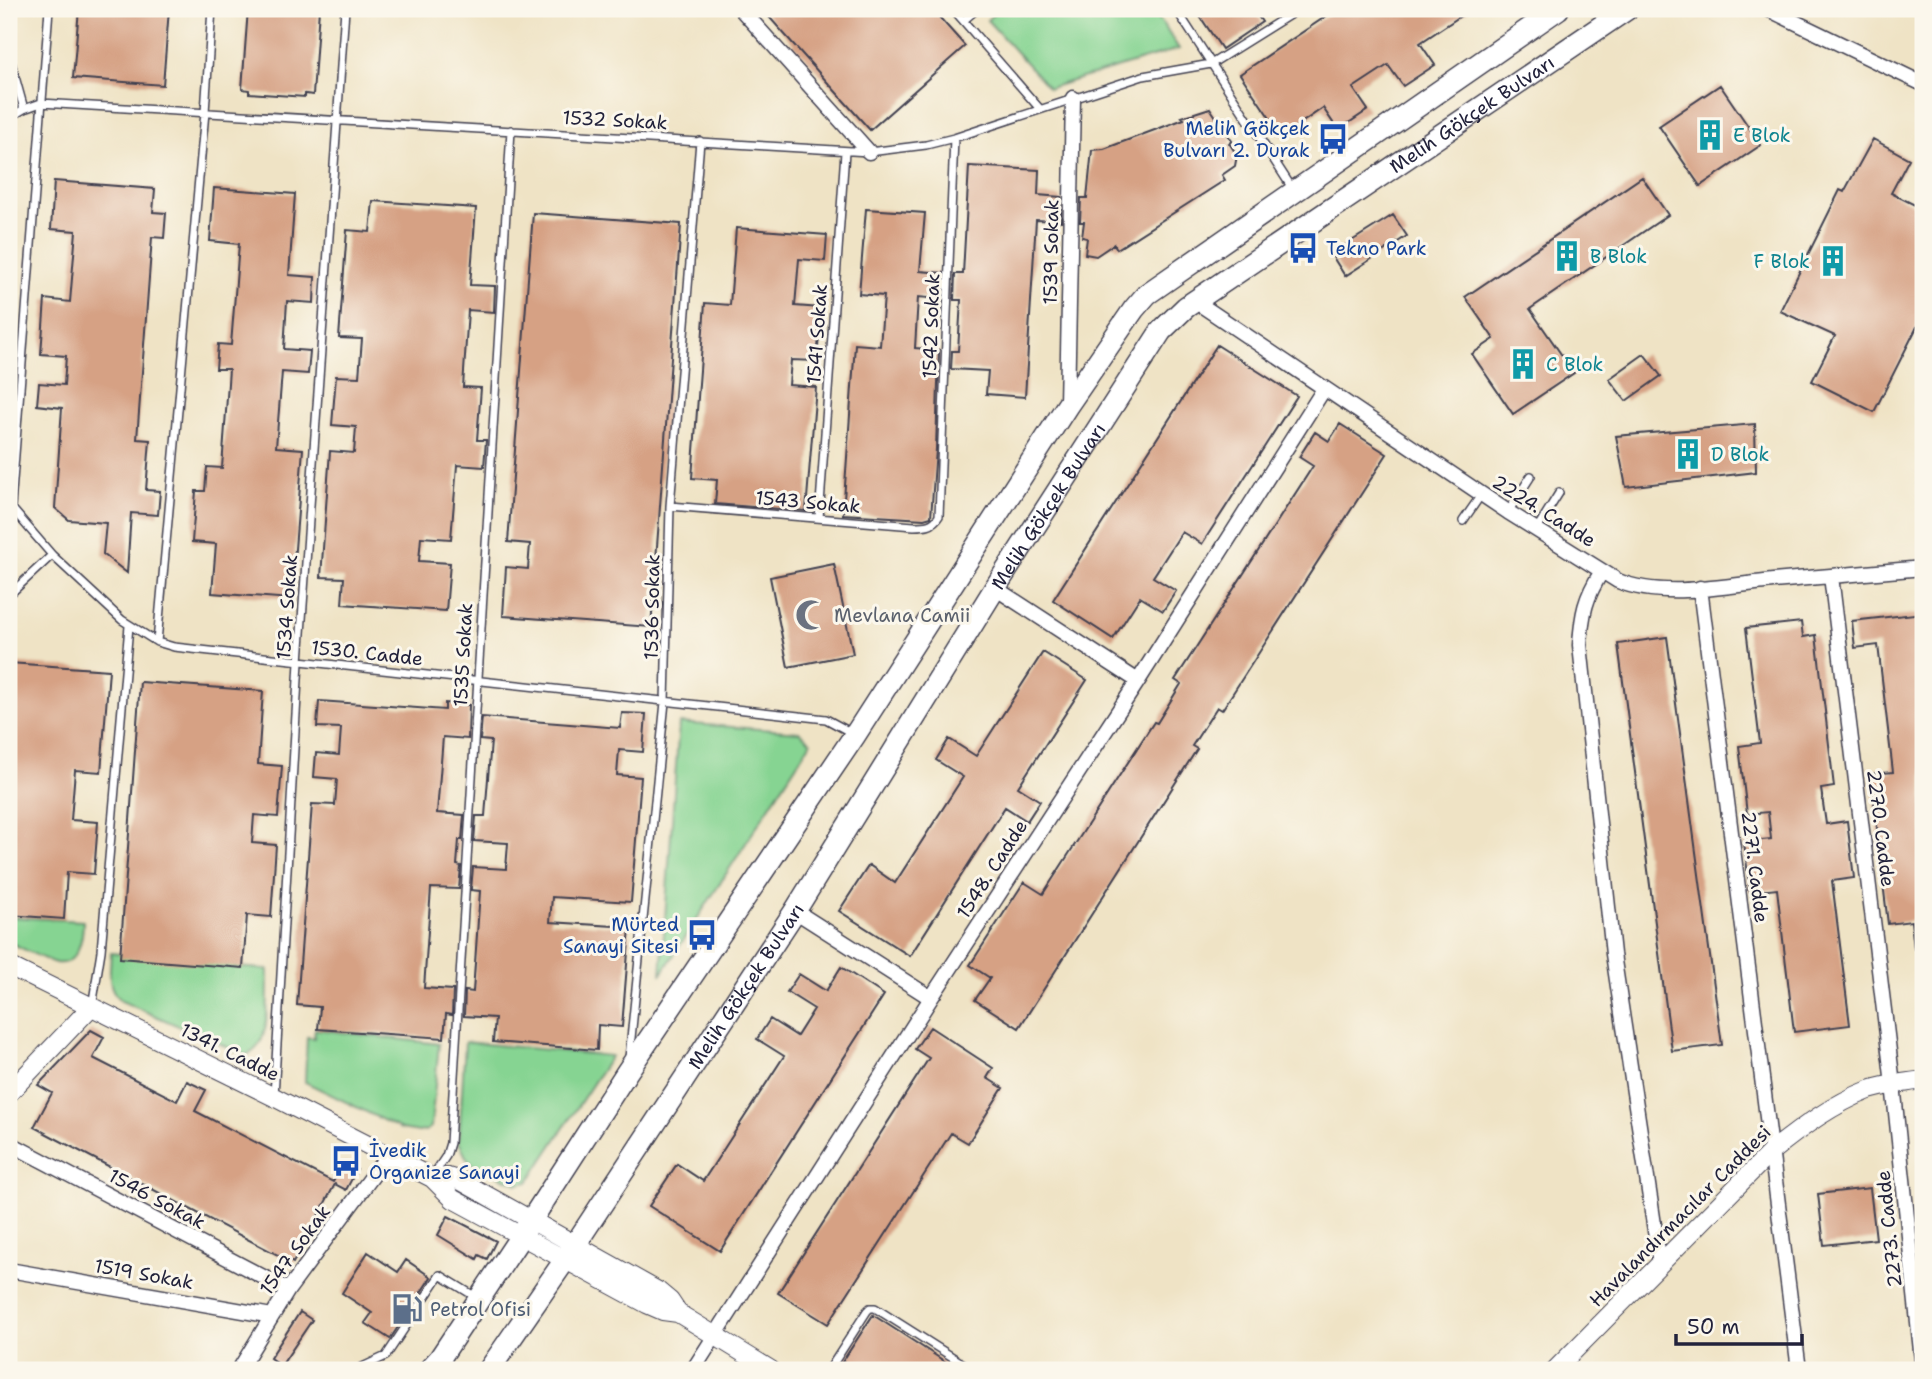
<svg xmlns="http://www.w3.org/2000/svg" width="1932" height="1379" font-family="'Shantell Sans',sans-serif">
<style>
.green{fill:#86d492;stroke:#547b66;stroke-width:2}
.building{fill:#d6a184}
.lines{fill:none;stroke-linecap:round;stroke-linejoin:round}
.service-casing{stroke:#413f50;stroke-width:10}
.minor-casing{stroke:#413f50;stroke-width:17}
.tertiary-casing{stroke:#413f50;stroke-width:20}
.primary-casing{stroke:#413f50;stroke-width:24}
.service{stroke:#fff;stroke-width:7}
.minor{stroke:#fff;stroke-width:14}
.tertiary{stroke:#fff;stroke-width:18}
.primary{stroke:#fff;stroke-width:21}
.labels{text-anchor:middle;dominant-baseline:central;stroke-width:6;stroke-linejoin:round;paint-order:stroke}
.street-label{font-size:19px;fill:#22223b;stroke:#fbf7ec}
.transit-label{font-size:19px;fill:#164399;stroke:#fbf7ec;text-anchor:end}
.culture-label{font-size:19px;fill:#0d838f;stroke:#fbf7ec;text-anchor:start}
.worship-label{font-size:19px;fill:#5b616d;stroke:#fbf7ec;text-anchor:start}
.service-label{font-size:19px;fill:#4e5e75;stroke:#fbf7ec;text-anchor:start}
</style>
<rect width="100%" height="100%" fill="#fbf7ec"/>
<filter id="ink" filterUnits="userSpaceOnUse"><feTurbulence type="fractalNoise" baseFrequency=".0143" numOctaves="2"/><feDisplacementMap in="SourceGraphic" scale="14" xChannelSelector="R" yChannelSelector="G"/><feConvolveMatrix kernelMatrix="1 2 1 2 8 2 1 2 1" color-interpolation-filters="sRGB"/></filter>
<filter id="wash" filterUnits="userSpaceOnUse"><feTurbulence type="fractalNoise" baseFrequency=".00686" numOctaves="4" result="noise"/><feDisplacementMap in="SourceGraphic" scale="28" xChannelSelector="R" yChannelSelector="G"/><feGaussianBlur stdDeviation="1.57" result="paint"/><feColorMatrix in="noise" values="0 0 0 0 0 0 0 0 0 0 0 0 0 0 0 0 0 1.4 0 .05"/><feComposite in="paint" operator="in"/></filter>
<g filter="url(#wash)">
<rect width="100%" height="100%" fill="#efe3c5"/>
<!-- green -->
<path class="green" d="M999 9H1153L1179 49 1049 88 987 20Z
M679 723 800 732 811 742 661 975Z
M9 917 83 921C83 937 79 966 56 963 46 961 20 947 9 942Z
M111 953 268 970C267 993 273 1049 245 1055L121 1001C106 987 110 973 111 953Z
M315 1029 439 1044 431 1127 427 1130 419 1132 401 1129 305 1082 307 1037 314 1038Z
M465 1042 611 1056 528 1182 518 1184 473 1165 467 1159 459 1142Z"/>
<g id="blocks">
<!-- building -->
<path class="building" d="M79 9H169L163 85 73 78Z
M248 9H319L313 95 305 94V97L249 93V90L242 89Z
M762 9H932L965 46 870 130Z
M1195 9H1253L1262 22 1222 49Z
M1337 9H1471L1420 43 1435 65 1403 86 1388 65 1353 88 1368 110 1338 130 1323 108 1282 136 1240 74Z
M1720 85 1761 145 1700 186 1659 126Z
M1210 108 1232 141 1229 143 1237 155 1235 166 1222 175 1225 180 1117 249 1114 244 1096 256 1085 254 1087 238 1082 237 1084 222H1080L1081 198H1087L1092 150 1104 149 1184 119 1182 117Z
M1873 139 1909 159 1891 193 1923 209V315L1874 412 1812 381 1835 336 1780 311 1840 190 1844 192Z
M969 166 1039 170 1038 195 1061 197V221L1036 220 1025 397 986 394 988 371 951 369 952 351H958L961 300H954L955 274H963Z
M1642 177 1668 215 1530 309 1574 373 1513 414 1472 354 1494 339 1465 297Z
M54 181 155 189 153 212 166 213 164 238 152 237 137 439 150 440 146 490 160 491 158 515 131 513 127 573 103 554 106 523 69 520 55 508 62 408 37 405 39 383 64 385 66 356 41 354 45 299 70 302 76 231 51 229Z
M214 188 295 194 289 275 315 277 314 303 287 301 284 349 310 351 308 374 282 372 276 447 303 449 291 599 212 593 216 544 192 542 196 491H205L207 467 222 468 229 369H216L218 344 231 345 239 244 210 241Z
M373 201 476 208 470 285 495 286 494 312 468 310 463 387 481 388 477 440H486L484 467 457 465 451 539 421 537 419 561 450 563 446 611 342 604 344 578 321 577 330 451 354 453 356 427 332 425 336 376 359 377 362 339 339 338 347 230 370 232Z
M866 209 925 213 920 271 943 273 941 299 918 297 915 348 939 350 936 449 931 517 924 519 843 514 855 344 880 346 884 296 859 294Z
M533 213 681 224 651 627 503 616 506 567 528 569 530 544 508 542Z
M1393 215 1407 236 1345 276 1331 254Z
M736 228 827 235 825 261 799 259 795 306 821 308 817 361 791 360 789 385 816 387 806 511 715 504 717 480 692 478 705 303 730 305Z
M1217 345 1297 396 1202 544 1182 532 1153 577 1176 591 1163 611 1140 597 1113 639 1053 600Z
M1644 354 1661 376 1626 401 1609 379Z
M1340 424 1387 454 1222 710 1217 707 1192 746 1197 749 1019 1028 975 1000 990 978 970 965 1024 882 1043 894 1154 722 1157 723 1181 684 1175 680 1313 466 1299 457 1315 432 1329 441Z
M1755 424 1756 472 1626 487 1616 436Z
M834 564 853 654 788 667 770 577Z
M1923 613V949H1914L1911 921 1888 924 1884 891 1871 774 1893 772 1878 645 1855 648 1852 621Z
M1801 622 1803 637 1816 635 1834 787 1821 789 1826 824 1847 821 1854 878 1832 881 1850 1025 1794 1032 1777 889 1750 892 1744 842 1771 839 1768 812 1747 814 1739 746 1760 743 1746 628Z
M1667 637 1722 1045 1672 1051 1618 644Z
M1043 652 1087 680 1018 787 1040 801 1027 821 1005 807 910 956 839 911 869 865 895 883 963 777 936 760 949 739 976 756Z
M9 663 109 670 101 772 75 770 71 820 98 822 94 874 67 872 64 919 9 915Z
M140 682 263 691 258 764 282 766 278 817 254 815 252 843 276 845 271 917 247 915 243 968 120 958Z
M319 701 445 710V703L469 705 468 739 443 737 437 813 464 815 462 840H459L457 865 461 866 459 889 431 888 424 988 453 990 452 1015 446 1014 444 1038 318 1029 320 1007 297 1005 312 804 335 805 337 779 314 777 316 753 339 755 341 728 317 727Z
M622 713 646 714 643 752 619 750 617 775 641 777 631 902 552 897 550 922 630 927 622 1027 598 1025 597 1050 493 1042 495 1018 464 1016 465 991 473 992 480 891 471 890 473 867 506 869 508 843 474 841 476 816H485L491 741 480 740 482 717 620 728Z
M841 967 884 995 720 1251 649 1206 677 1164 703 1181 784 1056 757 1039 770 1019 797 1036 814 1009 787 992 799 974 826 991Z
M930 1027 993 1068 987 1078 1003 1088 968 1143 951 1133 828 1324 778 1293 929 1058 915 1049Z
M91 1030 104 1037 93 1058 177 1101 187 1081 206 1090 195 1111 333 1182 344 1162 357 1169 346 1190 335 1184 293 1263 34 1127 52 1093 38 1085Z
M1870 1188 1876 1239 1824 1245 1818 1194Z
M448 1216 496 1241 487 1259 479 1255 477 1259 438 1235Z
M368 1252 398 1272 406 1260 431 1277 390 1339 365 1323 372 1313 342 1293Z
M300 1312 312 1320 281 1366 270 1358Z
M873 1315 958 1370H837Z"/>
</g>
</g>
<g filter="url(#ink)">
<use href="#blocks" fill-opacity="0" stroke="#413f50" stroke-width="2"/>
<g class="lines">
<defs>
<path id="service" d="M953 9 1040 109
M1176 9 1294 191
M964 20 977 9
M9 55 24 109
M9 118 24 109 41 103 869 152 926 145 954 138 1143 76 1211 64 1299 9
M9 505 52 555 122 620 157 642 174 647 826 719 852 733
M670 506 914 526C925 526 933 526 939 516L954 138
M11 507 49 9
M1508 512 1531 476
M819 518 845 152
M1463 521 1481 495
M1536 530 1559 493
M9 595 52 555
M157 642 205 112 212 9
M92 1007 101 951 129 626
M629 1058 665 702 670 506 700 141
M274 1096 299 662 345 9
M434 1174 446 1156 450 1143 511 130
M356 1370 386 1356 440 1275 476 1297
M829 1370 867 1311 870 1308H875L973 1370"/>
<path id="minor" d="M741 9 869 152
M1768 9 1923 84
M1195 301 1508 512 1618 581C1662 599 1726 586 1773 581 1823 577 1873 572 1923 568
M1067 405 1073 98
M1602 571C1585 598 1582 613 1580 645L1613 954 1660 1264
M1831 576 1893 1084 1923 1370
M995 588 1138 681
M1700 588 1799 1370
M795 911 931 998
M9 1143 288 1290
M9 1270 272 1316
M239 1370 288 1290 388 1155
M693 1370 931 998 1138 681 1324 389"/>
<path id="tertiary" d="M9 966 274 1097 432 1178 453 1199 647 1304 663 1311 678 1313 771 1370
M9 1093 91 1007
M432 1178 448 1177 461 1181 658 1291 670 1301 678 1313
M1555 1370 1772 1151C1802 1127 1833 1104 1869 1090 1887 1084 1905 1083 1923 1080"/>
<g id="primary">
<path d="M429 1370 440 1358 521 1236 627 1072 855 735 1067 406 1134 309 1147 294 1558 9"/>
<path id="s1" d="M489 1370 565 1260 795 911 995 588 1161 331 1186 307 1207 293 1627 9"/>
</g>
</defs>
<!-- service casing -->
<use href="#service" class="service-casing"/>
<!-- minor casing -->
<use href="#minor" class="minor-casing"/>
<!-- tertiary casing -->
<use href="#tertiary" class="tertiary-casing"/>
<!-- primary casing -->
<use href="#primary" class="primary-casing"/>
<!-- service -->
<use href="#service" class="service"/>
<!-- minor -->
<use href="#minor" class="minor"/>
<!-- tertiary -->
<use href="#tertiary" class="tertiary"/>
<!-- primary -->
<use href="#primary" class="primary"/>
</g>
</g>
<!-- icons -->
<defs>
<symbol id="building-bare" viewBox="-9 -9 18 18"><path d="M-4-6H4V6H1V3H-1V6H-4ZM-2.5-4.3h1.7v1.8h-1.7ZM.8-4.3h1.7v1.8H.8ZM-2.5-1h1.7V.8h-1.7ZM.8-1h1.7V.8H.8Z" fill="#0f9aa8" stroke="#fbf7ec" stroke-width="2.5" paint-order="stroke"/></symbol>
<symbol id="bus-bare" viewBox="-9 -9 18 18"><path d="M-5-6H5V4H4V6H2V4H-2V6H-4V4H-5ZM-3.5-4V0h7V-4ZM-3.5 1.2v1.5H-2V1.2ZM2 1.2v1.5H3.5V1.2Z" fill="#1a4fb4" stroke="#fbf7ec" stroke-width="2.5" paint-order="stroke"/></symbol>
<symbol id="mosque-bare" viewBox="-9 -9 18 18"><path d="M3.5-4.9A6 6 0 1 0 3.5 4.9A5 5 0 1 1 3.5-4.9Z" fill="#6b7280" stroke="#fbf7ec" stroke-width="2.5" paint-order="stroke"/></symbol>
<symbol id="fuel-bare" viewBox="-9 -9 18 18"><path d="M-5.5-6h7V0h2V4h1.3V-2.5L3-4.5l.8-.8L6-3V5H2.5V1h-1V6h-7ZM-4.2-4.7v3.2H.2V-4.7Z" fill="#5c6f8a" stroke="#fbf7ec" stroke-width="2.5" paint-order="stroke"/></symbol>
</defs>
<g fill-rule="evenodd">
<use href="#building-bare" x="1688" y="113" width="44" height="44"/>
<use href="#bus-bare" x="1311" y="117" width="44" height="44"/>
<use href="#bus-bare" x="1281" y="226" width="44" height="44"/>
<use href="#building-bare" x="1545" y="234" width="44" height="44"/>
<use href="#building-bare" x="1811" y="239" width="44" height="44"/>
<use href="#building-bare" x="1501" y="342" width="44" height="44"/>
<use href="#building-bare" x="1666" y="432" width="44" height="44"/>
<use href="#mosque-bare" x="789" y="593" width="44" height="44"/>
<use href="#bus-bare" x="680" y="913" width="44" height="44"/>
<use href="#bus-bare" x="324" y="1139" width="44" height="44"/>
<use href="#fuel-bare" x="385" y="1287" width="44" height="44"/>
</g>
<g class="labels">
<!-- street labels -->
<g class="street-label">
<text stroke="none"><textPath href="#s1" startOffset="1617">Melih Gökçek Bulvarı</textPath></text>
<text transform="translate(615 120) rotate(3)">1532 Sokak</text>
<text transform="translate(1051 252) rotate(-89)">1539 Sokak</text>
<text transform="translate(931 326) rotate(-88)">1542 Sokak</text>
<text transform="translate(817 334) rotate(-86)">1541 Sokak</text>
<text transform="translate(808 502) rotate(5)">1543 Sokak</text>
<text stroke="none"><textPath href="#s1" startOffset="1029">Melih Gökçek Bulvarı</textPath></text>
<text transform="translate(1544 511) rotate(32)">2224. Cadde</text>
<text transform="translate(287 607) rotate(-86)">1534 Sokak</text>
<text transform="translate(652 607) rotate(-89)">1536 Sokak</text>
<text transform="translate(367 653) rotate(6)">1530. Cadde</text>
<text transform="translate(463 655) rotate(-87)">1535 Sokak</text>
<text transform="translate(1881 828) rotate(83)">2270. Cadde</text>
<text transform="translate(1755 867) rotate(83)">2271. Cadde</text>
<text transform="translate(992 869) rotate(-57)">1548. Cadde</text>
<text stroke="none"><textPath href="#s1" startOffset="462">Melih Gökçek Bulvarı</textPath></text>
<text transform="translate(230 1052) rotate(26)">1341. Cadde</text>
<text transform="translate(157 1199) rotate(28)">1546 Sokak</text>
<text transform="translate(1680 1216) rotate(-45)">Havalandırmacılar Caddesi</text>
<text transform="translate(1889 1229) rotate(-96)">2273. Cadde</text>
<text transform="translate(295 1250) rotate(-54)">1547 Sokak</text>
<text transform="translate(144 1274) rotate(10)">1519 Sokak</text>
</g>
<!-- transit labels -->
<g class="transit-label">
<text x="1310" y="128">Melih Gökçek<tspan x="1310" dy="22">Bulvarı 2. Durak</tspan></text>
<text x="1326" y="248" text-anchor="start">Tekno Park</text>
<text x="679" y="924">Mürted<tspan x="679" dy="22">Sanayi Sitesi</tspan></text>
<text x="369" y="1150" text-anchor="start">İvedik<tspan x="369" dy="22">Organize Sanayi</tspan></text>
</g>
<!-- culture labels -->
<g class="culture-label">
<text x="1733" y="135">E Blok</text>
<text x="1590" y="256">B Blok</text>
<text x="1810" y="261" text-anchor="end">F Blok</text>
<text x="1546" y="364">C Blok</text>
<text x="1711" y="454">D Blok</text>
</g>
<!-- worship labels -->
<g class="worship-label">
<text x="834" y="615">Mevlana Camii</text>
</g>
<!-- service labels -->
<g class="service-label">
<text x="430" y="1309">Petrol Ofisi</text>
</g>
</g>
<!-- margin -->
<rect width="1932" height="1379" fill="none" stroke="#fbf7ec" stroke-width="35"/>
<!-- scale -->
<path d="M1676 1334v10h126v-10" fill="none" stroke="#22223b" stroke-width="3.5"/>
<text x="1687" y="1334" font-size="21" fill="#22223b" stroke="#fbf7ec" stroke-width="5" paint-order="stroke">50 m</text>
</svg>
